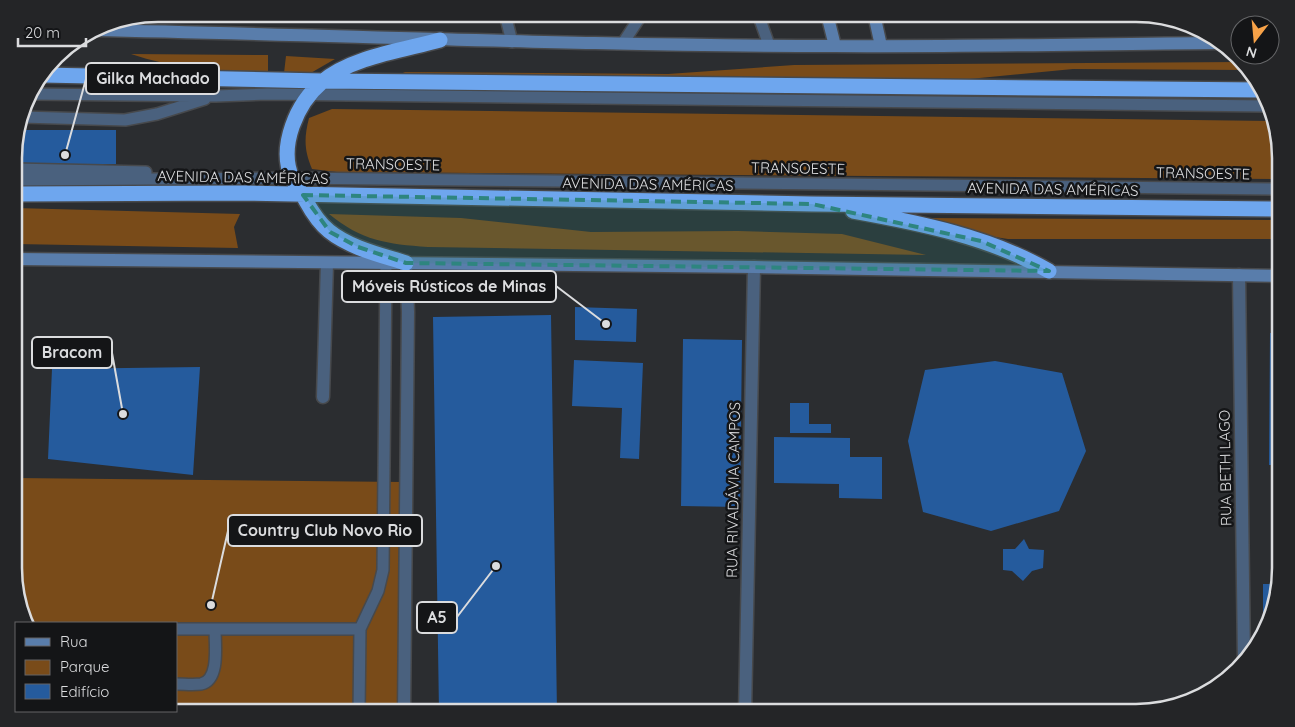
<svg xmlns="http://www.w3.org/2000/svg" width="1295" height="727" font-family="Quicksand,sans-serif">
<style>
.green{fill:#794b19}
.building{fill:#255b9d}
.lines{fill:none;stroke-linecap:round;stroke-linejoin:round}
.lane-casing{stroke:#47494c;stroke-width:14}
.street-casing{stroke:#47494c;stroke-width:15}
.secondary-casing{stroke:#47494c;stroke-width:15}
.highway-casing{stroke:#47494c;stroke-width:18}
.lane{stroke:#4a617e;stroke-width:11}
.street{stroke:#4a617e;stroke-width:12}
.secondary{stroke:#597dab;stroke-width:12}
.highway{stroke:#6ea6ee;stroke-width:15}
.marked{fill:#2e857f;fill-opacity:0.2;stroke:#2e857f;stroke-width:4;stroke-dasharray:10 6;stroke-linejoin:round}
.labels{text-anchor:middle;dominant-baseline:central;stroke-width:5;stroke-linejoin:round;paint-order:stroke}
.street-label{font-size:15px;fill:#dbdcde;stroke:#141517}
.rim{fill:none;stroke:#dbdcde;stroke-width:2.5}
.leader{fill:none;stroke:#dbdcde;stroke-width:2}
.callout-dot{fill:#dbdcde;stroke:#141517;stroke-width:2}
.callout{fill:#141517;stroke:#dbdcde;stroke-width:2}
.callout-label{font-size:16px;text-anchor:middle;font-weight:bold;fill:#dbdcde}
</style>
<rect width="100%" height="100%" fill="#2b2d30"/>
<!-- green -->
<path class="green" d="M839 14H862L851 22 844 20Z
M131 54 268 55V72C222 72 175 69 131 54Z
M286 56 335 59 309 74 284 73Z
M1239 62 1247 70 1073 69 959 80 394 77 405 72 668 74 794 65Z
M332 109 1271 121 1281 149V179L337 172 312 169C304 150 304 138 309 118Z
M15 208 240 214 234 227 238 248 15 244Z
M329 214 461 218 591 232 738 231 842 234 926 255 428 247C387 244 362 241 329 214Z
M919 218 1281 220V239H1008L982 235Z
M15 478 403 482 399 713H159L149 711H176V623H29L15 587Z"/>
<!-- building -->
<path class="building" d="M18 130H116V164H15V140Z
M575 307 637 309 636 342 575 340Z
M551 315 557 713H439L433 317Z
M1270 333H1281V465H1269Z
M683 339 742 340 740 507 681 506Z
M574 360 643 363 639 459 620 458 622 408 572 406Z
M995 361 1062 373 1086 451 1059 511 991 531 923 512 908 441 925 370Z
M200 367 193 475 48 459 52 369Z
M790 403H809V424H831V433H790Z
M774 437 850 438V457H882V499L839 498V484L774 483Z
M1024 539 1029 549 1044 550 1043 568 1032 571 1023 581 1012 571 1003 570V549H1015Z
M1263 584H1279L1263 636Z"/>
<g class="lines">
<defs>
<path id="lane" d="M505 14 512 42
M758 14 769 45
M623 43 642 14
M29 94 216 96 267 94 1266 106
M22 117 125 120 157 114 205 99
M15 169 146 172
M15 180 292 178 1281 189
M176 629H360
M176 684C184 684 193 685 201 684 220 680 215 645 215 629
M359 713 360 629 378 591 383 570 386 263"/>
<path id="street" d="M1239 275 1244 660
M323 397 327 263
M404 713 408 312 406 263
M745 713 754 267"/>
<path id="secondary" d="M827 14 835 46
M874 14 881 46
M94 30C341 35 588 46 835 46 963 47 1091 44 1219 43
M15 259 754 267 1281 276"/>
<path id="highway" d="M43 75 323 81 1261 90
M15 194 245 193 812 204 1281 209
M853 211C920 223 990 237 1049 271
M406 263C381 255 350 248 329 231 319 223 312 212 306 201 302 193 296 186 292 178 278 146 297 103 322 82 351 57 404 50 440 40"/>
</defs>
<!-- lane casing -->
<use href="#lane" class="lane-casing"/>
<!-- street casing -->
<use href="#street" class="street-casing"/>
<!-- secondary casing -->
<use href="#secondary" class="secondary-casing"/>
<!-- highway casing -->
<use href="#highway" class="highway-casing"/>
<!-- lane -->
<use href="#lane" class="lane"/>
<!-- street -->
<use href="#street" class="street"/>
<!-- secondary -->
<use href="#secondary" class="secondary"/>
<!-- highway -->
<use href="#highway" class="highway"/>
</g>
<!-- marked area -->
<path class="marked" d="M303 195 812 204 981 241 1049 271 406 263 358 247 330 232Z"/>
<g class="labels">
<!-- street labels -->
<g class="street-label">
<text transform="translate(393 164) rotate(1)">TRANSOESTE</text>
<text transform="translate(798 168) rotate(1)">TRANSOESTE</text>
<text transform="translate(1203 173) rotate(1)">TRANSOESTE</text>
<text transform="translate(243 177) rotate(1)">AVENIDA DAS AMÉRICAS</text>
<text transform="translate(648 184) rotate(1)">AVENIDA DAS AMÉRICAS</text>
<text transform="translate(1053 189) rotate(1)">AVENIDA DAS AMÉRICAS</text>
<text transform="translate(1225 468) rotate(-91)">RUA BETH LAGO</text>
<text transform="translate(733 490) rotate(-89)">RUA RIVADÁVIA CAMPOS</text>
</g>
</g>
<!-- crop -->
<path d="M0 0H1295V727H0ZM158 22H1136A136 136 0 0 1 1272 158V568A136 136 0 0 1 1136 704H158A136 136 0 0 1 22 568V158A136 136 0 0 1 158 22Z" fill="#242527" fill-rule="evenodd"/>
<path class="rim" d="M158 22H1136A136 136 0 0 1 1272 158V568A136 136 0 0 1 1136 704H158A136 136 0 0 1 22 568V158A136 136 0 0 1 158 22Z"/>
<!-- callouts -->
<path class="leader" d="M65 155L86 79M606 324L556 286M123 414L112 353M211 605L228 531M496 566L457 617"/>
<g class="callout-dot">
<circle cx="65" cy="155" r="5"/>
<circle cx="606" cy="324" r="5"/>
<circle cx="123" cy="414" r="5"/>
<circle cx="211" cy="605" r="5"/>
<circle cx="496" cy="566" r="5"/>
</g>
<g class="callout">
<rect x="86" y="63" width="133" height="31" rx="5"/>
<rect x="342" y="271" width="214" height="31" rx="5"/>
<rect x="32" y="337" width="80" height="31" rx="5"/>
<rect x="228" y="515" width="194" height="31" rx="5"/>
<rect x="417" y="602" width="40" height="31" rx="5"/>
</g>
<g class="callout-label">
<text x="153" y="84">Gilka Machado</text>
<text x="449" y="292">Móveis Rústicos de Minas</text>
<text x="72" y="358">Bracom</text>
<text x="325" y="536">Country Club Novo Rio</text>
<text x="437" y="623">A5</text>
</g>
<!-- legend -->
<rect x="15" y="622" width="162" height="90" fill="#141517" stroke="#646567"/>
<rect x="25" y="638" width="25" height="8" fill="#597dab" stroke="#646567"/>
<text x="60" y="647" font-size="15" fill="#dbdcde">Rua</text>
<rect x="25" y="660" width="25" height="15" fill="#794b19" stroke="#646567"/>
<text x="60" y="672" font-size="15" fill="#dbdcde">Parque</text>
<rect x="25" y="684" width="25" height="15" fill="#255b9d" stroke="#646567"/>
<text x="60" y="697" font-size="15" fill="#dbdcde">Edifício</text>
<!-- north arrow -->
<g transform="translate(1255 40) rotate(196)"><circle r="24" fill="#141517" stroke="#646567"/>
<path d="M0-4L9 19L0 12L-9 19Z" fill="#f7a248"/>
<text y="-8" font-size="14" font-weight="bold" text-anchor="middle" fill="#dbdcde">N</text>
</g>
<!-- scale -->
<path d="M18 38v8h68v-8" fill="none" stroke="#dbdcde" stroke-width="2.5"/>
<text x="25" y="38" font-size="15" fill="#dbdcde" stroke="#141517" stroke-width="4" paint-order="stroke">20 m</text>
</svg>
